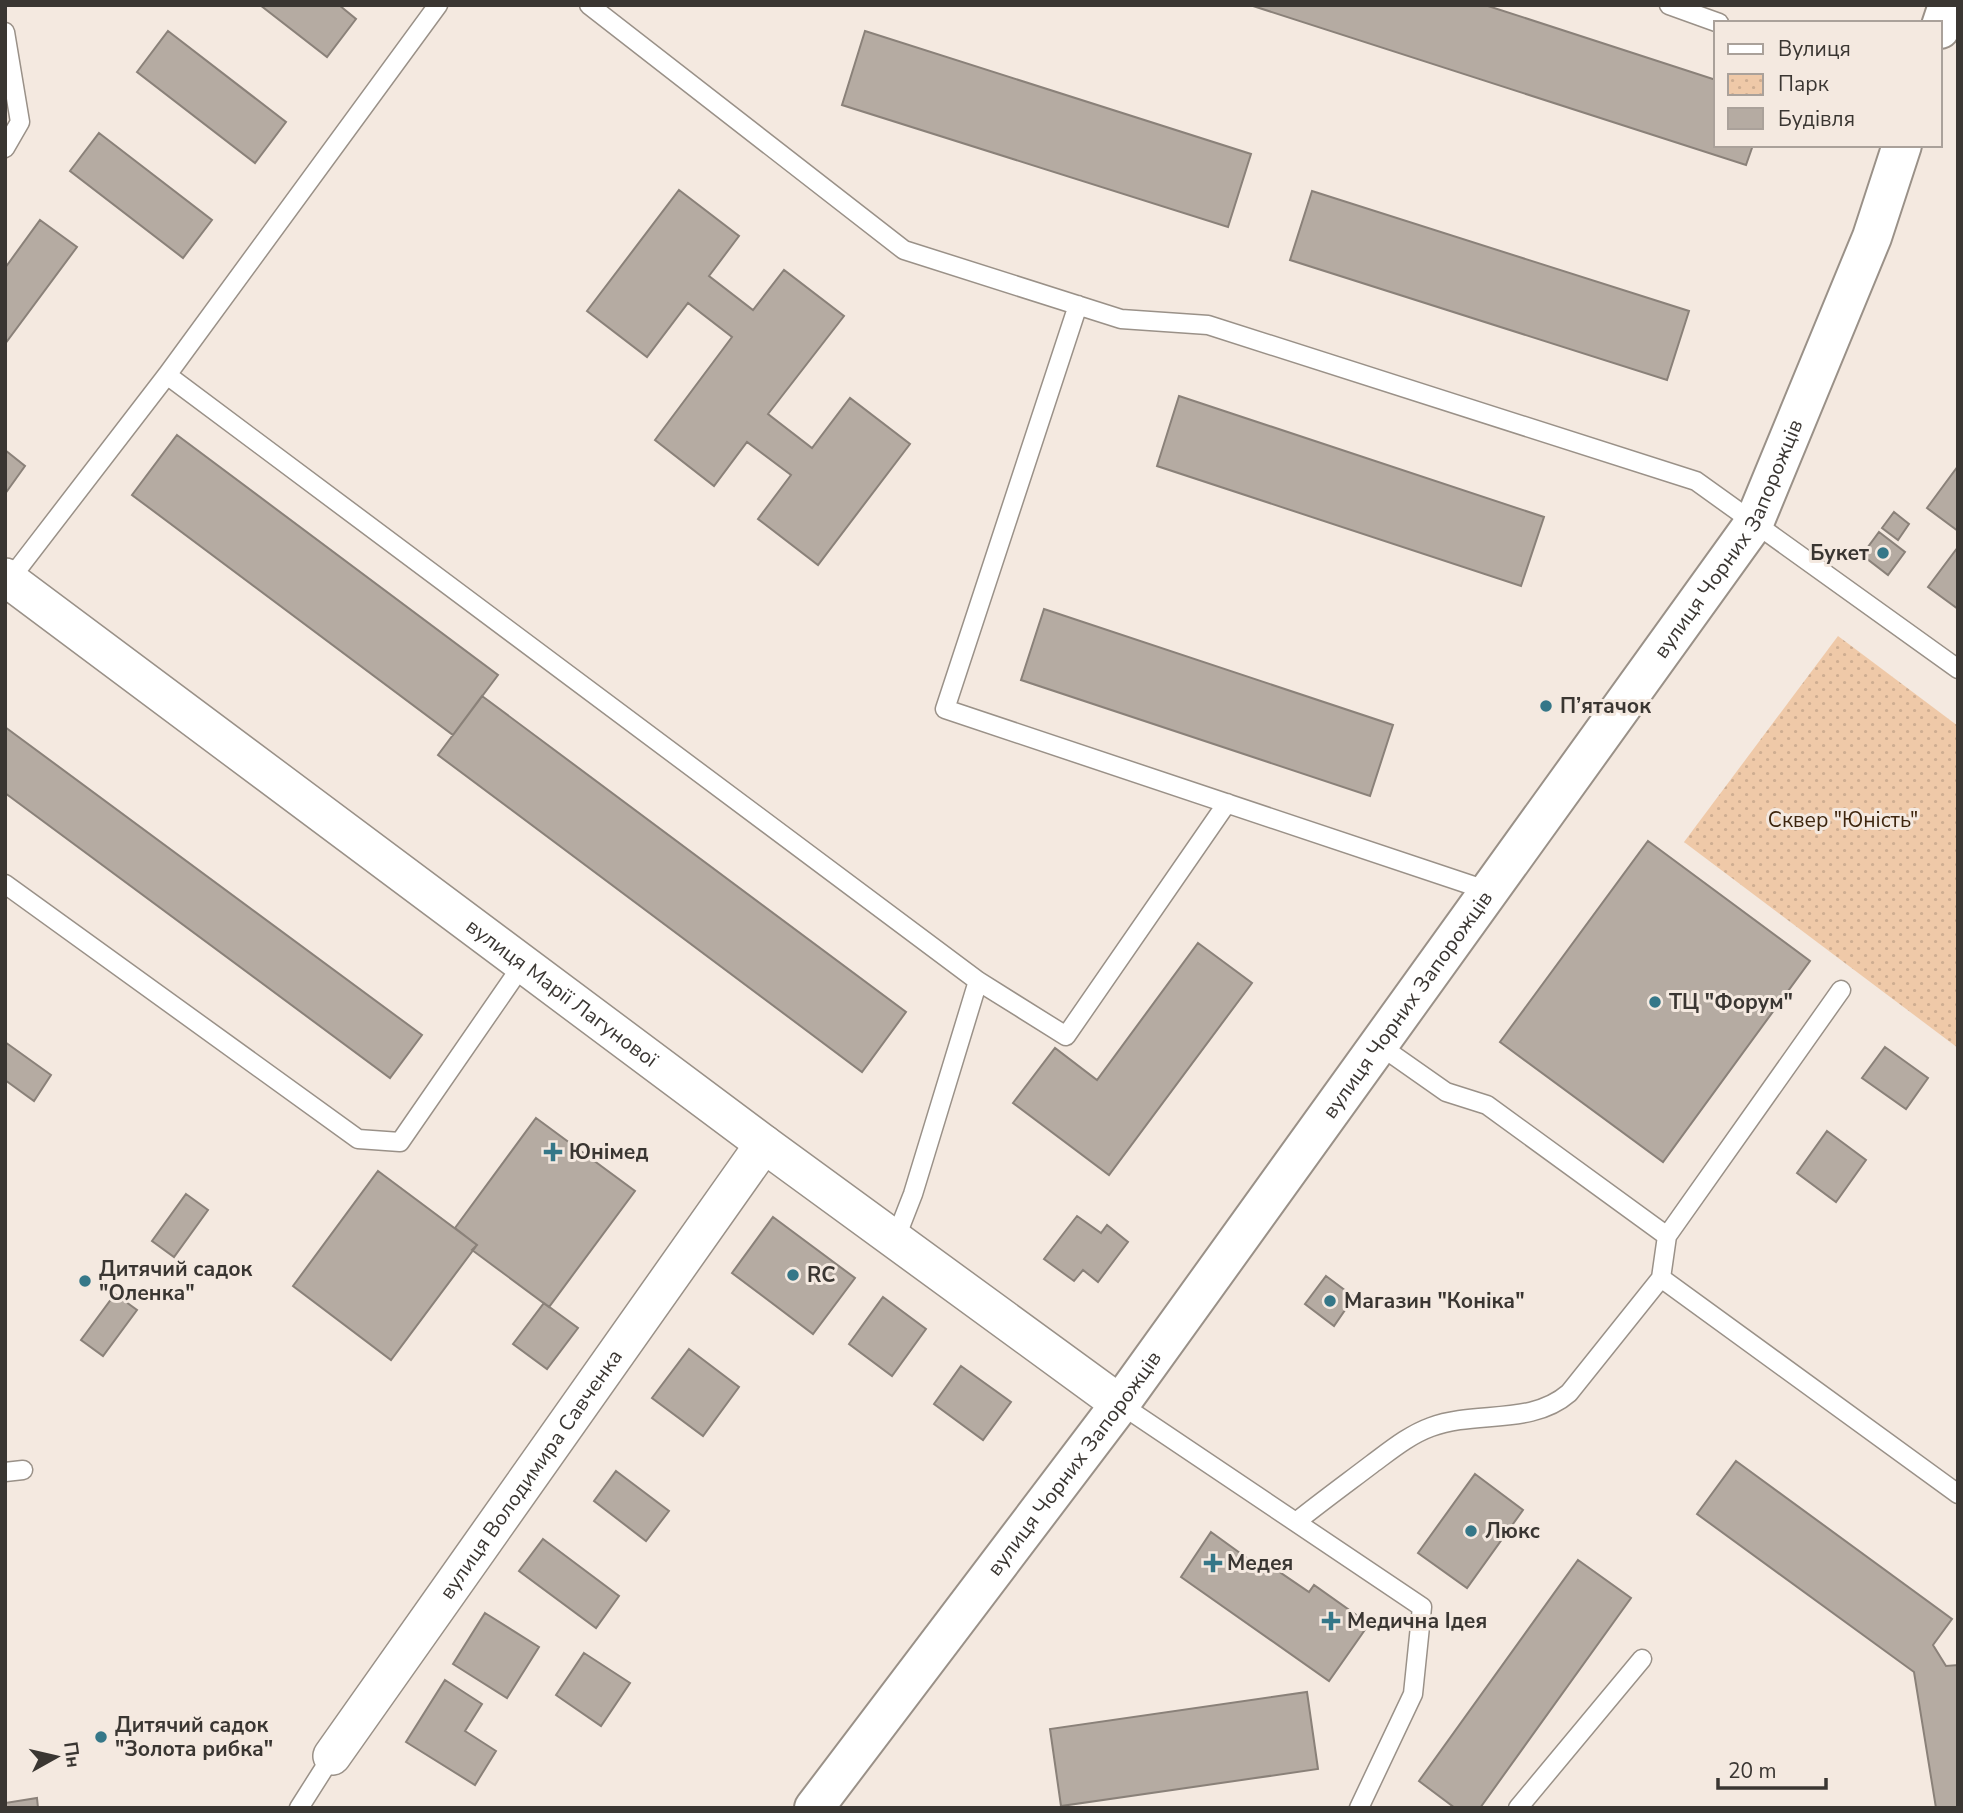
<svg xmlns="http://www.w3.org/2000/svg" width="1963" height="1813" font-family="'Nunito Sans',sans-serif">
<style>
.park{fill:url(#park-dots)}
.building{fill:#b5aba2;stroke:#8a8179;stroke-width:2}
.lines{fill:none;stroke-linecap:round;stroke-linejoin:round}
.service-casing{stroke:#9a9188;stroke-width:21}
.minor-casing{stroke:#9a9188;stroke-width:40}
.tertiary-casing{stroke:#9a9188;stroke-width:42}
.service{stroke:#fff;stroke-width:18}
.minor{stroke:#fff;stroke-width:37}
.tertiary{stroke:#fff;stroke-width:38}
.poi-dot{fill:#357788;stroke:#f4e9e0;stroke-width:2.5}
.labels{text-anchor:middle;dominant-baseline:central;stroke-width:6;stroke-linejoin:round;paint-order:stroke}
.street-label{font-size:21px;fill:#3a3632;stroke:#f4e9e0}
.poi-label{font-size:21px;font-weight:bold;fill:#3a3632;stroke:#f4e9e0;text-anchor:start}
.park-label{font-size:21px;fill:#3d250d;stroke:#f4e9e0}
</style>
<defs>
<pattern id="park-dots" width="8" height="8" patternUnits="userSpaceOnUse" patternTransform="scale(1.75)"><rect width="8" height="8" fill="#efc9a8"/><path d="M2 2h.1M6 6h.1" fill="none" stroke="#cead91" stroke-width="1.8" stroke-linecap="round"/></pattern>
</defs>
<rect width="100%" height="100%" fill="#f4e9e0"/>
<!-- park -->
<path class="park" d="M1838 636 1958 726V1048L1684 842Z"/>
<!-- building -->
<path class="building" d="M260 5H339L356 19 327 57Z
M1250 5H1485L1716 80V145H1753L1746 165Z
M168 31 286 122 255 163 137 72Z
M865 31 1251 154 1228 227 842 105Z
M99 133 212 220 183 258 70 171Z
M679 190 739 236 709 276 753 310 784 270 844 316 768 414 812 448 850 398 910 444 818 565 758 519 791 475 747 442 714 486 655 440 732 337 688 303 647 357 587 311Z
M1312 191 1689 311 1667 380 1290 260Z
M40 220 77 247 5 344V268Z
M1179 396 1544 517 1521 586 1157 466Z
M177 435 498 675 453 735 132 495Z
M5 450 25 466 5 494Z
M1958 466V531L1927 508Z
M1894 512 1909 524 1898 540 1882 528Z
M1879 532 1905 552 1888 575 1862 555Z
M1958 547V609L1928 587Z
M1044 609 1393 725 1370 796 1021 680Z
M482 696 906 1012 862 1072 438 755Z
M5 727 422 1035 390 1078 5 793Z
M1648 841 1810 961 1663 1162 1500 1042Z
M1198 943 1252 983 1109 1175 1013 1103 1055 1048 1097 1080Z
M5 1042 51 1075 34 1101 5 1080Z
M1885 1047 1928 1078 1906 1109 1862 1078Z
M536 1118 635 1191 549 1307 472 1250 477 1245 455 1228Z
M1827 1131 1866 1160 1836 1202 1797 1173Z
M378 1171 477 1245 391 1360 293 1286Z
M186 1194 208 1210 174 1257 152 1241Z
M1077 1216 1101 1233 1107 1225 1128 1242 1098 1282 1083 1270 1074 1281 1044 1259Z
M773 1217 855 1278 813 1334 732 1273Z
M1326 1276 1354 1297 1334 1326 1305 1304Z
M115 1294 137 1310 103 1356 81 1340Z
M883 1297 926 1329 892 1376 849 1344Z
M544 1303 578 1328 547 1369 513 1344Z
M689 1349 739 1387 703 1436 652 1398Z
M961 1366 1011 1402 983 1440 934 1404Z
M1736 1461 1952 1619 1933 1645 1946 1666 1958 1665V1808H1936L1914 1672 1697 1514Z
M616 1471 669 1511 646 1541 594 1501Z
M1475 1474 1523 1510 1467 1588 1418 1553Z
M1211 1532 1258 1566 1262 1560 1309 1592 1314 1585 1369 1624 1329 1681 1181 1577Z
M543 1539 619 1596 596 1628 519 1571Z
M1578 1560 1631 1598 1480 1808H1455L1419 1781Z
M485 1613 539 1647 507 1698 453 1664Z
M584 1653 630 1683 601 1726 556 1695Z
M445 1680 482 1704 465 1731 496 1751 475 1785 406 1742Z
M1307 1692 1318 1769 1061 1806 1050 1729Z
M37 1798 38 1808H5V1803Z"/>
<g class="lines">
<defs>
<path id="service" d="M589 5 904 250 1121 319 1208 325 1696 481 1958 669
M1669 5 1719 23
M5 32 20 122 5 148
M1078 305 945 709 1489 891
M167 375 978 981 1066 1036 1227 803
M7 583 167 375 438 5
M5 884 358 1139 400 1142 523 964
M1379 1045 1446 1092 1487 1105 1667 1236
M895 1240 913 1194 978 981
M1661 1278 1958 1494
M1120 1404 1422 1607 1413 1694 1359 1808
M5 1472 23 1470
M1296 1522C1321 1502 1347 1483 1372 1464 1391 1450 1409 1435 1431 1427 1476 1410 1531 1426 1569 1393L1661 1278 1667 1236 1841 990
M299 1808 332 1756
M1518 1808 1642 1659"/>
<g id="minor">
<path id="s1" d="M5 577 764 1144 1120 1404"/>
<path id="s2" d="M332 1756 764 1144"/>
</g>
<g id="tertiary">
<path d="M1940 29 1948 5"/>
<path id="s3" d="M814 1808 1120 1404 1754 523 1872 237 1902 145"/>
</g>
</defs>
<!-- service casing -->
<use href="#service" class="service-casing"/>
<!-- minor casing -->
<use href="#minor" class="minor-casing"/>
<!-- tertiary casing -->
<use href="#tertiary" class="tertiary-casing"/>
<!-- service -->
<use href="#service" class="service"/>
<!-- minor -->
<use href="#minor" class="minor"/>
<!-- tertiary -->
<use href="#tertiary" class="tertiary"/>
</g>
<!-- markers -->
<g class="poi-dot">
<circle cx="1883" cy="553" r="7"/>
<circle cx="1546" cy="706" r="7"/>
<circle cx="1655" cy="1002" r="7"/>
<path d="M549.5 1141.5h7v7h7v7h-7v7h-7v-7h-7v-7h7z"/>
<circle cx="793" cy="1275" r="7"/>
<circle cx="85" cy="1281" r="7"/>
<circle cx="1330" cy="1301" r="7"/>
<circle cx="1471" cy="1531" r="7"/>
<path d="M1209.5 1552.5h7v7h7v7h-7v7h-7v-7h-7v-7h7z"/>
<path d="M1327.5 1610.5h7v7h7v7h-7v7h-7v-7h-7v-7h7z"/>
<circle cx="101" cy="1737" r="7"/>
</g>
<g class="labels">
<!-- street labels -->
<g class="street-label">
<text stroke="none"><textPath href="#s3" startOffset="1566">вулиця Чорних Запорожців</textPath></text>
<text stroke="none"><textPath href="#s1" startOffset="695">вулиця Марії Лагунової</textPath></text>
<text stroke="none"><textPath href="#s3" startOffset="999">вулиця Чорних Запорожців</textPath></text>
<text stroke="none"><textPath href="#s3" startOffset="432">вулиця Чорних Запорожців</textPath></text>
<text stroke="none"><textPath href="#s2" startOffset="345">вулиця Володимира Савченка</textPath></text>
</g>
<!-- poi labels -->
<g class="poi-label">
<text x="1869" y="553" text-anchor="end">Букет</text>
<text x="1560" y="706">П’ятачок</text>
<text x="1669" y="1002">ТЦ "Форум"</text>
<text x="569" y="1152">Юнімед</text>
<text x="99" y="1269">Дитячий садок<tspan x="99" dy="24">"Оленка"</tspan></text>
<text x="807" y="1275">RC</text>
<text x="1344" y="1301">Магазин "Коніка"</text>
<text x="1485" y="1531">Люкс</text>
<text x="1227" y="1563">Медея</text>
<text x="1347" y="1621">Медична Ідея</text>
<text x="115" y="1725">Дитячий садок<tspan x="115" dy="24">"Золота рибка"</tspan></text>
</g>
<!-- park labels -->
<g class="park-label">
<text x="1843" y="820">Сквер "Юність"</text>
</g>
</g>
<!-- border -->
<rect width="1963" height="1813" fill="none" stroke="#3a3632" stroke-width="14"/>
<!-- legend -->
<rect x="1714" y="21" width="228" height="126" fill="#f4e9e0" stroke="#aaa19a" stroke-width="2"/>
<rect x="1728" y="44" width="35" height="10" fill="#ffffff" stroke="#aaa19a" stroke-width="2"/>
<text x="1778" y="56" font-size="21" fill="#3a3632">Вулиця</text>
<rect x="1728" y="74" width="35" height="21" fill="url(#park-dots)" stroke="#aaa19a" stroke-width="2"/>
<text x="1778" y="91" font-size="21" fill="#3a3632">Парк</text>
<rect x="1728" y="108" width="35" height="21" fill="#b5aba2" stroke="#aaa19a" stroke-width="2"/>
<text x="1778" y="126" font-size="21" fill="#3a3632">Будівля</text>
<!-- north arrow -->
<g transform="translate(56 1757) rotate(82)" stroke="#f4e9e0" stroke-width="5" paint-order="stroke">
<path d="M0-5L12 26L0 18L-12 26Z" fill="#3a3632"/>
<text y="-10" font-size="19" font-weight="bold" text-anchor="middle" fill="#3a3632">Пн</text>
</g>
<!-- scale -->
<path d="M1718 1778v10h108v-10" fill="none" stroke="#3a3632" stroke-width="3.5"/>
<text x="1728" y="1778" font-size="21" fill="#3a3632" stroke="#f4e9e0" stroke-width="5" paint-order="stroke">20 m</text>
</svg>
